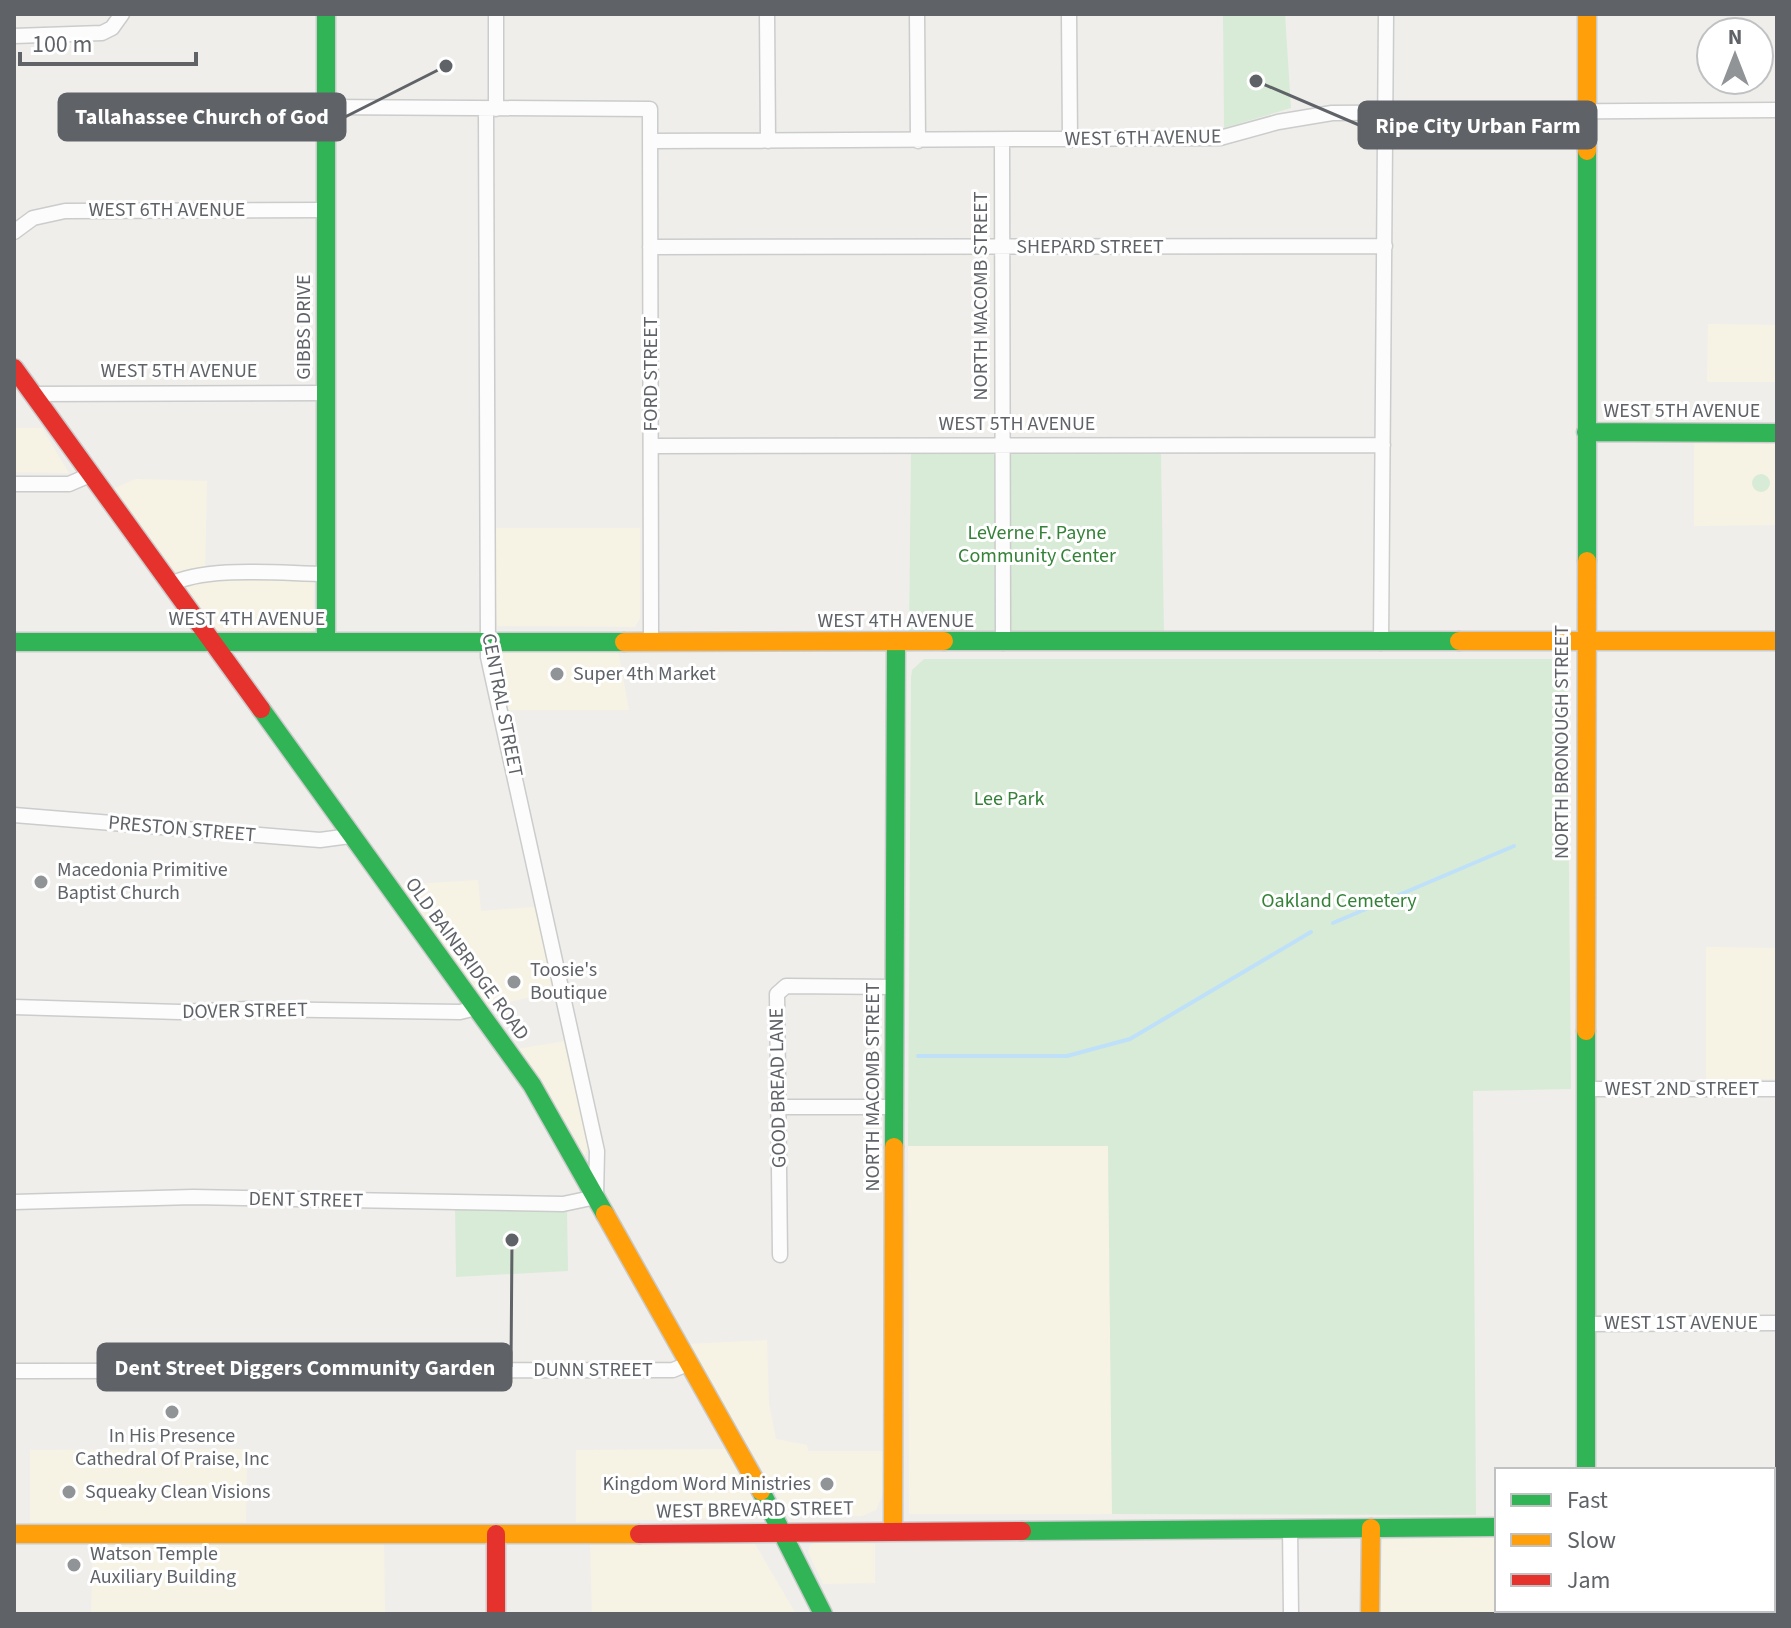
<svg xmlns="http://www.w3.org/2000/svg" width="1791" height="1628" font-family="'Source Sans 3',sans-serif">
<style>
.commercial{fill:#f7f3e4}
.green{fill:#d8ebd6}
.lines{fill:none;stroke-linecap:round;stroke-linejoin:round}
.stream{stroke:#bfe0f9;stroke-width:4}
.street-casing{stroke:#cbcccc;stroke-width:17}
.fast-casing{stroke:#cacacb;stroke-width:21}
.slow-casing{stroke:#cacacb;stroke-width:21}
.jam-casing{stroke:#cacacb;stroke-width:21}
.street{stroke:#fdfcfc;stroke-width:14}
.fast{stroke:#30b455;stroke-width:18}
.slow{stroke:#ff9f0a;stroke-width:18}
.jam{stroke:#e5322d;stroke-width:18}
.poi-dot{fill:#919496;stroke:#fff;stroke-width:3}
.labels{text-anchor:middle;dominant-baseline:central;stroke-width:6;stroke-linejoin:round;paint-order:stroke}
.street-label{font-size:20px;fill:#5f6368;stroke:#fff}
.park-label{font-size:20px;fill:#348238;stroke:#fff}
.poi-label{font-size:20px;fill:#5f6368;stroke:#fff;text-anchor:start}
.leader{fill:none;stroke:#5f6368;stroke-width:3}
.callout-dot{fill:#5f6368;stroke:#fff;stroke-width:3}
.callout{fill:#5f6368;stroke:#5f6368;stroke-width:3}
.callout-label{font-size:22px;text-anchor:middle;font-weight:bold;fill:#fff}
</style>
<rect width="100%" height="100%" fill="#efeeea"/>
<!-- commercial -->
<path class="commercial" d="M1708 324 1777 325V382H1707Z
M14 428H42L69 473 14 472Z
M1694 440H1777V525L1694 526Z
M136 479 207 481 205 571 172 578 110 490Z
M493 528H640V618L635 627 497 626Z
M309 580 314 581 313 632 211 630 179 585 194 581Z
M497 649 618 650 629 710H506L494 651Z
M478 880 481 911 535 907 554 992 487 1007 398 885Z
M1706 947 1777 948V1079H1706Z
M566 1041 589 1145 585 1155 580 1152 517 1049Z
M1108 1145 1112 1514H909L908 1146Z
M767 1340 769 1404 776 1439 807 1445 808 1451H885V1489L876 1510 862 1516 788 1514 688 1344Z
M247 1449 246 1522H30V1450Z
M725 1449 758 1507 754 1517 576 1522V1450Z
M1497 1536V1610H1503V1614H1380L1379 1540Z
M590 1540 755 1544 796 1614H592Z
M820 1540 875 1544V1583L823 1584 808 1552 810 1545Z
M384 1541 385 1614H91L93 1542Z"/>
<!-- green -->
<path class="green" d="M1223 14H1285L1291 108 1224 128Z
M911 454H1161L1164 634 909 635Z
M1752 483a9 9 0 1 1 18 0a9 9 0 1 1-18 0Z
M924 659H1567L1571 1089 1473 1091 1476 1515 1112 1514 1108 1146H908L911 678 912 670Z
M455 1207 567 1210 568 1271 456 1277Z"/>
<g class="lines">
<!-- stream -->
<path class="stream" d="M1333 923 1514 846
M918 1056H1067L1130 1039 1311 932"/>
<defs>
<path id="street" d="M496 14V109
M767 14 768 141
M917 14 918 141
M1069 14 1070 140
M14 36 102 33 112 28 122 14
M326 107 650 109 651 639
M1002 140 1003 643
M650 141 1220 138 1278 122 1332 113 1777 110
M14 232 33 218 65 211 326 210
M650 247 1385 246
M32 394 326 393
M651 446 1383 445
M14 484H69L90 475
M169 585C207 565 283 574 326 574
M1381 643 1386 14
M14 815 320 840 350 836
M14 1007 179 1012 248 1009 460 1012 476 1008
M1586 1089H1777
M779 1107H895
M14 1202 193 1197 563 1204 596 1197 597 1151 488 657 486 109
M780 1255 777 994 786 986 896 987
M1585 1324 1777 1323
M14 1371 673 1370 690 1363
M1290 1528 1291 1614"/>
<path id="fast" d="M326 14V641
M1586 432 1777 433
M1587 561V151
M944 641H1459
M14 642H624
M261 709 532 1085 605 1214
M894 1147 896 644
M1586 1470V1031
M761 1491 823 1614
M1022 1531 1497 1527
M1586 1610V1614"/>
<path id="slow" d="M1587 151V14
M1459 641H1777
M624 642 944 641
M1586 1031 1587 561
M605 1214 761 1491
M1773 1528H1777
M893 1530 894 1147
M14 1534H639
M1370 1614 1371 1528"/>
<path id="jam" d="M14 368 261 709
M496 1534V1614
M639 1534 1022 1531"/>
</defs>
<!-- street casing -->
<use href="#street" class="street-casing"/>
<!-- fast casing -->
<use href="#fast" class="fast-casing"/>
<!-- slow casing -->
<use href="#slow" class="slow-casing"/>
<!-- jam casing -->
<use href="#jam" class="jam-casing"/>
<!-- street -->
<use href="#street" class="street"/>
<!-- fast -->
<use href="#fast" class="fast"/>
<!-- slow -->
<use href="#slow" class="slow"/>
<!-- jam -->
<use href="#jam" class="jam"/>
</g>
<!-- markers -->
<g class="poi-dot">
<circle cx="557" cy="674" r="8"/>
<circle cx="41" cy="882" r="8"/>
<circle cx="514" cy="982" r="8"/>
<circle cx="172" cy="1412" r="8"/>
<circle cx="827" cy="1484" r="8"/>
<circle cx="69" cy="1492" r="8"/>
<circle cx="74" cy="1565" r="8"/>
</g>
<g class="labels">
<!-- street labels -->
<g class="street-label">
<text transform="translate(1143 138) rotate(-1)">WEST 6TH AVENUE</text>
<text x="167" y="210">WEST 6TH AVENUE</text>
<text x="1090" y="247">SHEPARD STREET</text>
<text transform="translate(981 296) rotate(-90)">NORTH MACOMB STREET</text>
<text transform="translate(304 327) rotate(-90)">GIBBS DRIVE</text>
<text x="179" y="371">WEST 5TH AVENUE</text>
<text transform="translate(651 374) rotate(-90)">FORD STREET</text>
<text x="1682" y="411">WEST 5TH AVENUE</text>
<text x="1017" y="424">WEST 5TH AVENUE</text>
<text x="247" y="619">WEST 4TH AVENUE</text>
<text x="896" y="621">WEST 4TH AVENUE</text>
<text transform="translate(502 705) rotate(79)">CENTRAL STREET</text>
<text transform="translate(1562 742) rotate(-90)">NORTH BRONOUGH STREET</text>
<text transform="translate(182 829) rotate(5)">PRESTON STREET</text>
<text transform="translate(467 959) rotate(54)">OLD BAINBRIDGE ROAD</text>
<text transform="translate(245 1011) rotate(-1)">DOVER STREET</text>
<text transform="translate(873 1087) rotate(-90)">NORTH MACOMB STREET</text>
<text transform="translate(778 1088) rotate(-91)">GOOD BREAD LANE</text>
<text x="1682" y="1089">WEST 2ND STREET</text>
<text transform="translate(306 1200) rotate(1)">DENT STREET</text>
<text x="1681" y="1323">WEST 1ST AVENUE</text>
<text x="593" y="1370">DUNN STREET</text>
<text transform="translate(755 1510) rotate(-1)">WEST BREVARD STREET</text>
</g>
<!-- park labels -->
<g class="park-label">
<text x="1037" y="533">LeVerne F. Payne<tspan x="1037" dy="23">Community Center</tspan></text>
<text x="1009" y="799">Lee Park</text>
<text x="1339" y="901">Oakland Cemetery</text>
</g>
<!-- poi labels -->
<g class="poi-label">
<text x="573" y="674">Super 4th Market</text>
<text x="57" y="870">Macedonia Primitive<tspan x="57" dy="23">Baptist Church</tspan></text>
<text x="530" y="970">Toosie's<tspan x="530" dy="23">Boutique</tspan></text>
<text x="172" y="1436" text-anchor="middle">In His Presence<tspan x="172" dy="23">Cathedral Of Praise, Inc</tspan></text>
<text x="811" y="1484" text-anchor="end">Kingdom Word Ministries</text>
<text x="85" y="1492">Squeaky Clean Visions</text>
<text x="90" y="1554">Watson Temple<tspan x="90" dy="23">Auxiliary Building</tspan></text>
</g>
</g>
<!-- callouts -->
<path class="leader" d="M446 66L345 117M1256 81L1359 125M512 1240L511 1367"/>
<g class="callout-dot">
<circle cx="446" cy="66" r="8"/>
<circle cx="1256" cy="81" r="8"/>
<circle cx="512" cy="1240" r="8"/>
</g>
<g class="callout">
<rect x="59" y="94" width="286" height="46" rx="8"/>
<rect x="1359" y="102" width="237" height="46" rx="8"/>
<rect x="98" y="1344" width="413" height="46" rx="8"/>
</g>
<g class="callout-label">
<text x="202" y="124">Tallahassee Church of God</text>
<text x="1478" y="133">Ripe City Urban Farm</text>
<text x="305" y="1375">Dent Street Diggers Community Garden</text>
</g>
<!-- border -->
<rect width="1791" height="1628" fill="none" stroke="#5f6368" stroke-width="32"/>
<!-- legend -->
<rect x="1495" y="1468" width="280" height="144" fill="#ffffff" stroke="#bfc1c3" stroke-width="2"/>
<rect x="1511" y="1494" width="40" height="12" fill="#30b455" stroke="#bfc1c3" stroke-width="2"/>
<text x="1567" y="1508" font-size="24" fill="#5f6368">Fast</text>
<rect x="1511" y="1534" width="40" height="12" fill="#ff9f0a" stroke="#bfc1c3" stroke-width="2"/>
<text x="1567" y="1548" font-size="24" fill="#5f6368">Slow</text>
<rect x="1511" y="1574" width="40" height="12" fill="#e5322d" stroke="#bfc1c3" stroke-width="2"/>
<text x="1567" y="1588" font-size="24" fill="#5f6368">Jam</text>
<!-- north arrow -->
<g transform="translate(1735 56)"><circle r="38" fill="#ffffff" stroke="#bfc1c3" stroke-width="2"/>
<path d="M0-6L14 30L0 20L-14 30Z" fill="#919496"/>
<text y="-12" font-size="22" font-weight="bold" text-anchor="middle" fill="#5f6368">N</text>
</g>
<!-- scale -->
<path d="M20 52v12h176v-12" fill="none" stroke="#5f6368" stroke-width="4"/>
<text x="32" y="52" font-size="24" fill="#5f6368" stroke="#ffffff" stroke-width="6" paint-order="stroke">100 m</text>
</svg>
